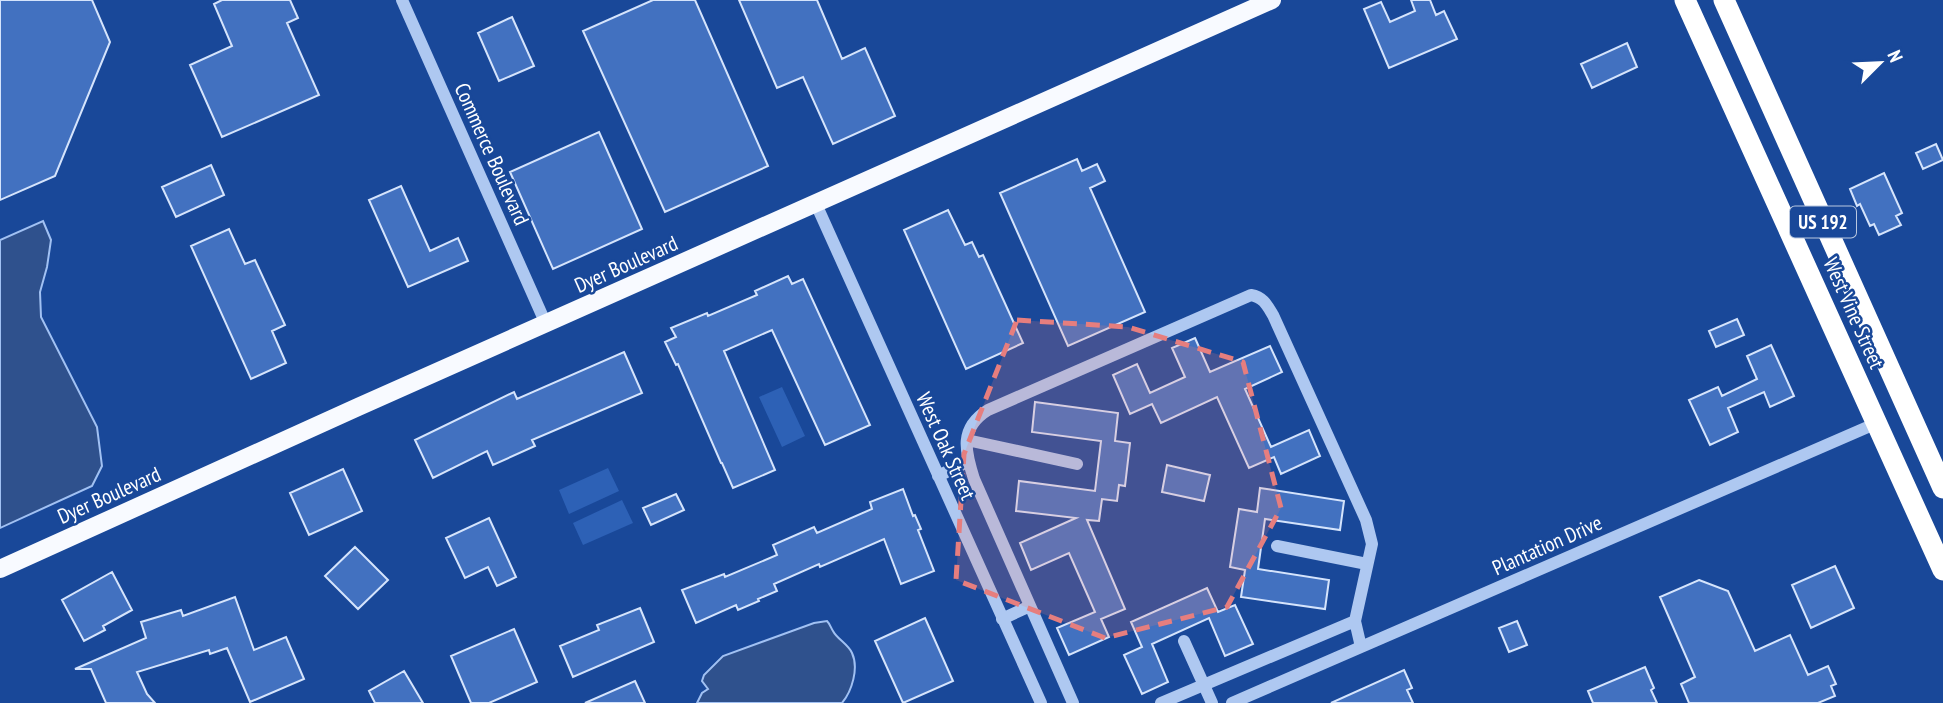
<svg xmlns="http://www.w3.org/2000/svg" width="1943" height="703" font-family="'PT Sans Narrow',sans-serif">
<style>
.green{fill:#2d61b6}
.water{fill:#2f518d;stroke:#a1c1f3;stroke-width:2}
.building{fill:#4271c0;stroke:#d5e4fc;stroke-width:2}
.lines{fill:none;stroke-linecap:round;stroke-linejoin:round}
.minor{stroke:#aec8f1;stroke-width:12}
.major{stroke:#f8faff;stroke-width:18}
.highway{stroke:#fff;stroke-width:21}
.marked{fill:#e67e7e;fill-opacity:0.2;stroke:#e67e7e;stroke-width:5;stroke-dasharray:14 9;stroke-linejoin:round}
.labels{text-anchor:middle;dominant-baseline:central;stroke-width:5;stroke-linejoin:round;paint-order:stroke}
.shield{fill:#194899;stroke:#bac8e0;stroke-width:2}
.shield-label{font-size:19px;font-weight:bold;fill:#fff}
.street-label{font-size:21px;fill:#fff;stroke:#194899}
</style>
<rect width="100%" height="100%" fill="#194899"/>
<!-- green -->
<path class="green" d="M782 387 805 436 782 447 759 397Z
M608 468 619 491 569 514 559 490Z
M622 500 633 523 583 545 573 523Z"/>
<!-- water -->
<path class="water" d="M43 221 51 240 47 267 40 292 41 317 97 427 102 466 92 486 0 528V240Z
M827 621C830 624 831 628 833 631 837 639 848 644 852 653 859 668 852 691 842 703H697L702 693 708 689 702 681 704 675 723 656 814 623Z"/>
<!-- building -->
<path class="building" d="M0 0H92L110 42 55 176 0 200Z
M222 0H290L298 18 287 23 319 95 222 137 190 65 232 46 214 4Z
M653 0H695L768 166 665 212 583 31Z
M739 0H817L842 59 865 48 895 116 833 144 803 77 777 88Z
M1411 0H1430L1436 15 1444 11 1457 39 1389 68 1364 9 1381 2 1390 22 1415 11Z
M512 17 534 66 499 81 478 33Z
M1627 43 1637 67 1592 88 1581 64Z
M599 132 642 229 553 269 510 172Z
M1936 144 1943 160 1923 169 1916 153Z
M1077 159 1082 171 1097 164 1105 181 1090 188 1145 312 1068 346 1000 193Z
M211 165 224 195 176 217 162 187Z
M1884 173 1902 213 1896 216 1901 225 1879 235 1874 224 1870 226 1860 204 1857 206 1850 189Z
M401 186 430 251 458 238 468 261 408 287 369 200Z
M948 210 965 245 972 242 979 257 983 255 1023 343 966 369 904 230Z
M229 229 245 264 255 260 285 325 272 331 286 363 251 379 191 246Z
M788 276 792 284 803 279 870 425 825 445 772 330 724 351 775 470 733 488 722 463H721L678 364 676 365 665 342 676 337 671 328 707 313 708 316 757 295 755 291Z
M1737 319 1744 335 1716 347 1709 331Z
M1195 338 1210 372 1270 346 1282 372 1245 389 1271 447 1309 430 1320 456 1281 474 1274 457 1249 468 1217 397 1161 423 1152 404 1130 414 1113 375 1137 364 1150 393 1185 377 1172 348Z
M1771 345 1794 396 1770 407 1764 392 1728 408 1738 432 1710 445 1689 400 1718 387 1722 396 1757 379 1747 356Z
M624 352 642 393 532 440 535 446 493 465 487 451 433 478 415 440 514 392 517 399Z
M1035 402 1118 413 1115 441 1130 443 1125 486 1119 485 1117 501 1102 499 1099 521 1087 520 1125 609 1101 619 1109 637 1069 655 1057 628 1095 612 1069 553 1031 570 1020 543 1076 518 1016 511 1019 481 1095 491 1101 441 1032 432Z
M1167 465 1210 475 1204 501 1162 492Z
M343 469 362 511 309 535 290 493Z
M1260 488 1344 501 1340 530 1265 519 1258 569 1329 580 1325 609 1241 597 1245 570 1230 567 1239 509 1257 512Z
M903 489 913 516 915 515 921 529 918 530 934 571 901 584 884 539 820 567 819 564 774 584 777 591 758 599 759 601 738 610 736 605 696 623 682 590 724 574 725 577 777 555 773 545 814 527 817 533 872 509 870 502Z
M676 494 684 510 651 525 643 508Z
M489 518 516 577 497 586 488 567 465 578 446 538Z
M355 547 388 580 358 609 325 576Z
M1835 566 1854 608 1811 628 1792 585Z
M112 572 132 610 103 626 105 630 84 641 62 600Z
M1699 580 1728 591 1755 651 1790 635 1808 675 1828 666 1836 684 1831 686 1835 696 1818 703H1689L1681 684 1695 677 1660 597Z
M1207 588 1218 612 1235 605 1253 644 1225 656 1209 618 1152 644 1168 682 1142 694 1124 655 1142 647 1131 622Z
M235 597 254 650 286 637 304 679 250 702 227 648 210 654 209 650 137 672 147 694 155 703H106L91 669H75L146 638 141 622 181 610 183 616Z
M640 608 654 642 573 677 560 646 599 630 597 625Z
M925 618 953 681 903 703 875 641Z
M1517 621 1527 645 1509 652 1499 628Z
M514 629 537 682 489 703H471L451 656Z
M1645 667 1654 688 1651 690 1657 703H1593L1588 691Z
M1404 670 1412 688 1407 690 1413 703H1331Z
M404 671 423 703H375L369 691Z
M635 681 645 703H585Z"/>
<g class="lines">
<!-- minor -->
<path class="minor" d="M402 0 546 324
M816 204 1041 703
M967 440 1077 464
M938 476 969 461
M1277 546 1367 564
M1002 619 1030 606
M1184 641 1212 703
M1073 703 974 479C965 451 959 428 988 410L1251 295C1263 297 1267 305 1273 315L1366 520 1372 544 1355 621 1361 647
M1161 703 1355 621
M1232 703 1877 423"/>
<!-- major -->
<path class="major" d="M0 569 358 407 1272 0"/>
<!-- highway -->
<path class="highway" d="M1685 0 1943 570
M1724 0 1943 488"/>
</g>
<!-- marked area -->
<path class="marked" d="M1017 320 1128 327 1243 362 1281 508 1227 607 1105 638 956 580 964 454Z"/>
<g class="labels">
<!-- shield labels -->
<rect class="shield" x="1790" y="206.5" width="66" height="31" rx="5"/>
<g class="shield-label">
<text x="1823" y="222">US 192</text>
</g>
<!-- street labels -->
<g class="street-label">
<text transform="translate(492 154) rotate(66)">Commerce Boulevard</text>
<text transform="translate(626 264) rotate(-24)">Dyer Boulevard</text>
<text transform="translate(1854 313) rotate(66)">West Vine Street</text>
<text transform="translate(946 446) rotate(66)">West Oak Street</text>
<text transform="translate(109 495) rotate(-24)">Dyer Boulevard</text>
<text transform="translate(1547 545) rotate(-24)">Plantation Drive</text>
</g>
</g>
<!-- north arrow -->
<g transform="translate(1880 63) rotate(66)" stroke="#194899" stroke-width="5" paint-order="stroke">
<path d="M0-5L12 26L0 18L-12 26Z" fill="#ffffff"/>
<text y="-10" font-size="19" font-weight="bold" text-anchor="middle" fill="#ffffff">N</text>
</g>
</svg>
